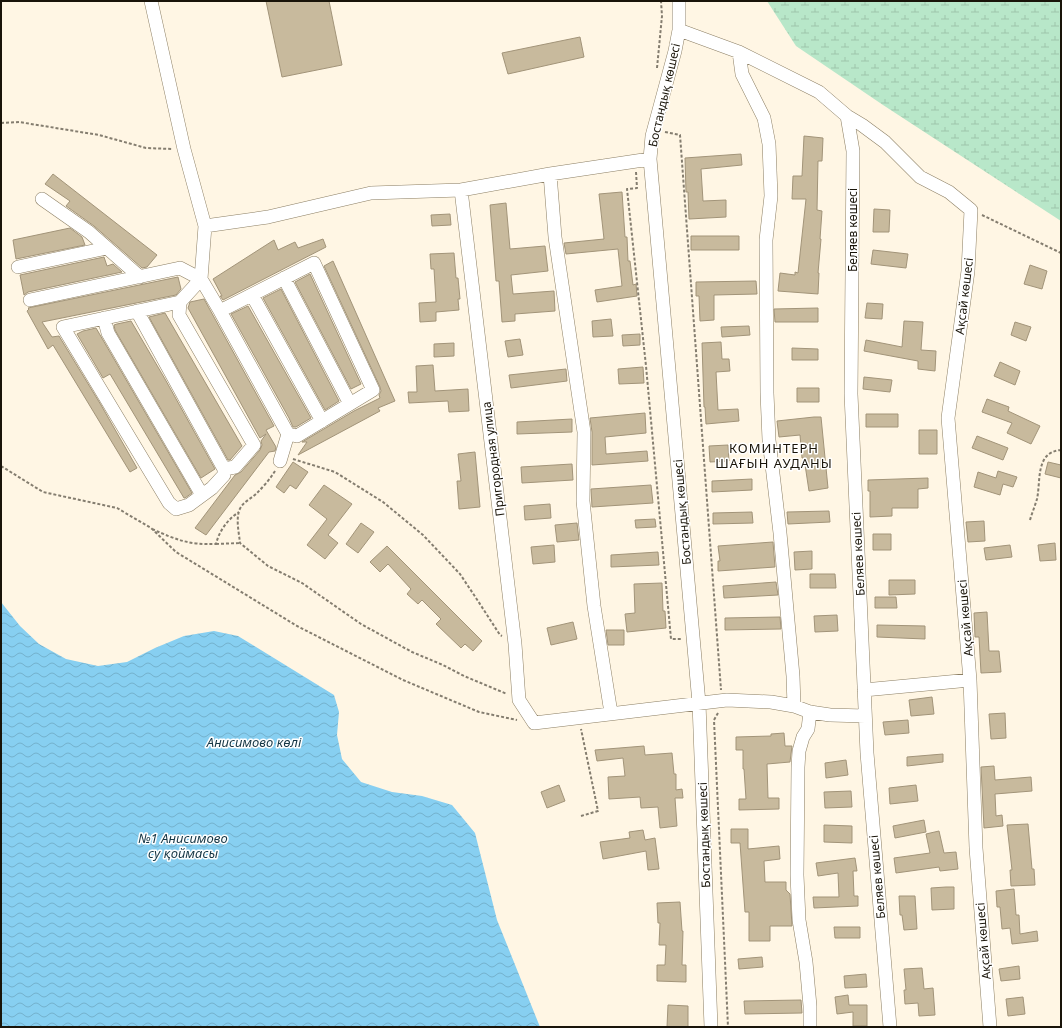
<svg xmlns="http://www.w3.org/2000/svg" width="1062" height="1028" font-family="'Noto Sans',sans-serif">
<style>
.wetland{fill:url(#wetland-marsh)}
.water{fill:url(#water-waves)}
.building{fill:#c8ba9d;stroke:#a29479}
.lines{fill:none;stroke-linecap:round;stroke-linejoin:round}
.minor-casing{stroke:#8c7f64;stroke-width:14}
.path{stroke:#847d6f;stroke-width:2;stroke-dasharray:3 2;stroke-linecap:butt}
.minor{stroke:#fff;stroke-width:13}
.labels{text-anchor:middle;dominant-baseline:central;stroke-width:3;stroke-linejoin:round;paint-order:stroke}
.street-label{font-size:12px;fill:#191409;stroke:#fff}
.neighbourhood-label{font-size:13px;letter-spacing:1px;fill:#191409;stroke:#fff}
.water-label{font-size:13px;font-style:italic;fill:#153645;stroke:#fff}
</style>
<defs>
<pattern id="wetland-marsh" width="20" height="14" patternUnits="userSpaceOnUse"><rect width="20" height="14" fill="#b8e7c9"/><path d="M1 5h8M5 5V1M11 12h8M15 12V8" fill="none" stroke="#9ec5ab"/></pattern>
<pattern id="water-waves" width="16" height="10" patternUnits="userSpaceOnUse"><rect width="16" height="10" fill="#87cff1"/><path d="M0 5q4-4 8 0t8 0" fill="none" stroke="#74b1cd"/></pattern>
</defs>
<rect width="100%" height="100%" fill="#fff6e4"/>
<!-- wetland -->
<path class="wetland" d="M767 1H1061V221L883 105 796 46Z"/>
<!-- water -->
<path class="water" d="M1 602 20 626 39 644 66 659 98 666 127 662 155 648 184 636 214 631 238 636 334 695 339 712 337 735 342 759 361 782 392 792 422 796 452 805 475 833 497 920 540 1027H1Z"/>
<!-- building -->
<path class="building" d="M266 1H329L342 65 282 77Z
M580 37 584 57 508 74 502 53Z
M804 136 823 138 822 161H818L817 210 822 211 820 239H821L818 273H819L818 294 778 291 780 273 795 275V272L798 273 806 199H792L793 176H802Z
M741 154 742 165 701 169 703 201 726 200V217L689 219 688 192H686L685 158Z
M53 174 157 255 147 267 142 268 94 226 66 206 70 201 45 184Z
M622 192 625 237H627L628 261H630L633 285 636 284 637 296 597 302 595 290 622 286 618 249 566 254 564 243 604 239 599 194Z
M506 203 510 249 545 246 548 271 511 275 513 294 554 291 555 311 515 314V321L502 322 499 281H496L490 205Z
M874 209 890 210 889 232H873Z
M450 214 451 225 432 226 431 215Z
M70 228 82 237 85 245 16 259 13 240Z
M691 236H739V250H691Z
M323 239 326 247 223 300 220 296H222L213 279 274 240 278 250 295 242 298 248Z
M873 250 908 254 906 268 871 264Z
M454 253 456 278H458L460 299H458L459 310 436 312V321L420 322 419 303 436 302 434 269H431L430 254Z
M104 257 107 266 113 264 122 272 28 292 24 295 20 275Z
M333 261 395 401 378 408 380 411 298 455 307 442H302L354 411 380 398 379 395 381 391 380 387 324 266Z
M1030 265 1047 271 1042 289 1024 284Z
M310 274 361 384 351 389 295 282Z
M178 277 181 289 176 295 42 322 52 337 59 336 101 405 137 468 130 472 53 345 48 349 27 311 29 309 28 308Z
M756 281 757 294 714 295V320L700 321 699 296H696V282Z
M281 289 339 401 325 410 263 298Z
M204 299 274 426 266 430 276 447 275 451 269 452 206 535 195 528 235 475 241 472 260 450 262 445 261 441 266 434 260 438 188 308 190 302Z
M867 303 883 304 882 319 865 318Z
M248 306 311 418 296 427H293L289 418 231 314Z
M818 308V322H775L774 309Z
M165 313 242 446 230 460H228L149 317Z
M611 319 613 336 593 337 592 321Z
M131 321 165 379 215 469 201 478 115 330 114 325 117 324Z
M904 321 923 322 921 350 936 351 935 371 918 369V361L864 351 866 340 902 347Z
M1015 322 1031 327 1026 341 1011 335Z
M749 326 750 335 722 337 721 327Z
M96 328 192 493 185 498H184L110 374 103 378 77 334 83 331Z
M640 334V345L623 346 622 335Z
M520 339 523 355 508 357 505 341Z
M721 342 722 359H729L730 371 716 372 718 410 738 409 739 421 706 424 705 407H704L702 343Z
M454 343V356L434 357V344Z
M792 348 818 349V360H792Z
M1000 362 1020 371 1015 385 994 376Z
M433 365 435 391 468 389 469 411 449 412 448 401 409 403 408 392H417L416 366Z
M643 367 644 383 619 384 618 369Z
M566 369 567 381 511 388 509 375Z
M864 377 892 380 890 392 863 389Z
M797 388H819V402H797Z
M987 399 1009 407 1008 411 1040 426 1031 444 1007 433 1012 423 982 412Z
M645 413 646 433 605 437 606 454 647 451 648 461 592 465V432L590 418Z
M866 414H898V427H866Z
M814 417H821L828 488 809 491 804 458H802L800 435 779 437 777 421Z
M572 419V432L517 434V422Z
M919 430H937V454H919Z
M977 436 1008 448 1003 460 972 448Z
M728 445 729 461 710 462 709 446Z
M475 452 480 507 459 509 457 481H461L458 454Z
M293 462 308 472 296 489 290 485 284 493 276 487Z
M1048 462 1061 465V478L1045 474Z
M572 464 573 480 522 483 521 467Z
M998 471 1017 477 1013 487 1003 484 1000 495 974 487 978 472 996 478Z
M928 478V488L918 489V508H892V516L870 517V491H868V480Z
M752 479V490L712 492V481Z
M324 485 352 504 328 535 338 543 325 559 307 545 327 519 309 505Z
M651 485 653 503 592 507 591 489Z
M550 504 551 518 525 520 524 506Z
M829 511 830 522 788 524 787 512Z
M752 512 753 523 713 524V513Z
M655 519 656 527 636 528 635 520Z
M984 521 985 541 968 542 966 522Z
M361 523 374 532 358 553 346 544Z
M577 523 579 540 557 542 555 525Z
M873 534H891V550H873Z
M773 542 775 567 718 571V561H720L718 546Z
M1055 543 1056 560 1040 561 1038 545Z
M554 545 555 562 533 564 531 547Z
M1010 545 1012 557 986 560 984 548Z
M387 546 482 641 473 651 465 644 461 648 436 624 441 619 422 600 418 604 407 594 411 589 388 564 380 572 370 562Z
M812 551V569L795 570 794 552Z
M658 552 659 565 611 567V555Z
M810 574H835L836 588H810Z
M889 580H915V594L889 595Z
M776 582 778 595 724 598 723 586Z
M662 583 663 611H665L666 628 627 632 625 614 635 613 634 584Z
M875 597H896L897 608H875Z
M987 612 989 651H999L1001 672 981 673 979 637H975L974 613Z
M837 615 838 631 815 632 814 616Z
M780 617 781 629 725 630V618Z
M573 622 577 639 551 645 547 628Z
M877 625 925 626V639L877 637Z
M606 630H624V645H608Z
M932 697 934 714 911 716 909 700Z
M1005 713 1006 738 991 739 989 714Z
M908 720 909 733 885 735 883 722Z
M784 733 785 746H792L790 762 767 764 768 798H779V809L739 810V799H746L744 769H743V750H736V737L771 736V734Z
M644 746 645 755 672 753 674 774H676V790L682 789 683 798H675L677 826 660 828 658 807 641 808 640 797 609 799 608 777 625 776 623 758 597 761 595 750Z
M943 754V762L907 766V757Z
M846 760 848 775 826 778 825 763Z
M994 766 995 780 1031 777 1032 791 995 794 996 816 1002 815 1003 826 984 828 981 767Z
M559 785 565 801 547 808 541 792Z
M916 785 918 801 890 804 889 788Z
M851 791 852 807 825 808 824 792Z
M924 820 926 832 895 838 893 826Z
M1028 824 1032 869H1034L1035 885 1011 886 1010 870H1012L1007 825Z
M824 825 852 826V843L824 842Z
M731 829H748V849L779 846 780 859 764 861 765 882H786V890L790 894 792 926H770V941H749V912H745L740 843H731Z
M643 830 645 840 655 838 659 869 648 870 646 851 603 859 600 842 630 838 629 832Z
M939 831 944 853 956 852 958 869 940 871 939 867 896 873 894 858 930 853 926 834Z
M855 858 857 871H853L854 896H858V906L814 908 813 897H839L838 873 818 876 816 863Z
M946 887H954V909L932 910 931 888Z
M1014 889 1016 915H1019L1020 934 1037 931 1038 941 1012 944 1010 928 1002 929 1000 907H997L996 891Z
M899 896H915L917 929 904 930 902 915H900Z
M680 902 682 931H683L682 965H686V982L657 981V965H665L666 945H659L660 923H658L657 903Z
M834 927H860V938H835Z
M762 957 763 967 739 969 738 959Z
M1019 966 1020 979 1001 981 999 969Z
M922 968 924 989 933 988 935 1015 919 1016 918 1003 905 1004 904 990H906L904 969Z
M866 974 867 987 845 988 844 976Z
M848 995 849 1005H867V1026H853V1012L837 1014 835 997Z
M1023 997 1025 1014 1008 1016 1006 999Z
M801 1000 802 1013 745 1014 744 1001Z
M668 1005 688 1006V1027H667Z"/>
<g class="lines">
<defs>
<path id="minor" d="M151 1 184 149 205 226 201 279 180 302 63 327 169 503 176 509 189 505 212 488 224 475V469L235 467 254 445 179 315 180 302
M679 1V30L675 51 652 136 650 159 699 703 711 1027
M679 30 739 52 819 92 847 116 853 151 851 394 867 753 890 1027
M739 52 742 74 764 118 769 144 771 196 766 240 767 393 769 440 780 533 793 676 794 706
M847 116 862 125 885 142 920 177 949 192 971 210 968 271 948 418 970 680 976 848 990 1027
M550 174 555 237 584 432 583 501 594 606 611 713
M461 190 515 644 519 700 534 723 727 700 771 702 794 706 810 712 830 715 865 716
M42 199 89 232 140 277
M205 226 268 217 371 193 461 190 550 174 650 159
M18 267 107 248
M284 278 350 404
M252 295 322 421
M30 300 180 268 201 279 220 311 288 434 280 461
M137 311 224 469
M220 311 314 263 373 390 297 436 288 434
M104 318 108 333 202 495
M864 690 970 680
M810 712 808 729 803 737 799 751 798 767 797 875 799 920 806 962 810 1006V1027"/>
</defs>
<!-- minor casing -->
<use href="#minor" class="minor-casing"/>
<!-- path -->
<path class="path" d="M657 68 662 16 661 1
M1 123 19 122 99 135 146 148 173 149
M665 132 680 135 721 690
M636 172 637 188 627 189 646 366 671 639H682
M982 215 1061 253
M293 459 335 472 383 502 423 535 460 574 478 601 500 635 502 636
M1 466 43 492 117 508 151 528 176 552 297 626 403 680 479 712 517 720
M275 471C270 479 263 487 257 493 251 499 242 502 239 511 236 521 239 533 240 543L268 566 302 583 361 624 412 652 443 665 464 676 507 694
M1030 520C1032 513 1035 506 1037 499 1041 481 1035 452 1061 450
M152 529C177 540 189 545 216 544 219 531 228 519 239 512
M216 544 240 543
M718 713 714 720 728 1027
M581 816 598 811 581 729"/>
<!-- minor -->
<use href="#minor" class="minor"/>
</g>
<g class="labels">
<!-- street labels -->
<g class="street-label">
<text transform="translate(664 95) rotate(-77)">Бостандық көшесі</text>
<text transform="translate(852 230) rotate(-90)">Беляев көшесі</text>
<text transform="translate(964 296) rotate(-83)">Ақсай көшесі</text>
<text transform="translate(493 459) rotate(-97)">Пригородная улица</text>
<text transform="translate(682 512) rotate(-95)">Бостандық көшесі</text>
<text transform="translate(858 554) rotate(-93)">Беляев көшесі</text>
<text transform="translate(965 618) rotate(-95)">Ақсай көшесі</text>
<text transform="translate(704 835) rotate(-92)">Бостандық көшесі</text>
<text transform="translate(877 877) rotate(-95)">Беляев көшесі</text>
<text transform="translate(983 941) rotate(-95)">Ақсай көшесі</text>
</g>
<!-- neighbourhood labels -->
<g class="neighbourhood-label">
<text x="774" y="448">КОМИНТЕРН<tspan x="774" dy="15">ШАҒЫН АУДАНЫ</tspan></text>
</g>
<!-- water labels -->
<g class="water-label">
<text x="254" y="742">Анисимово көлі</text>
<text x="183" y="838">№1 Анисимово<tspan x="183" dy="15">су қоймасы</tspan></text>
</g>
</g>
<!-- border -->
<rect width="1062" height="1028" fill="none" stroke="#191409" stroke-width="4"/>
</svg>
